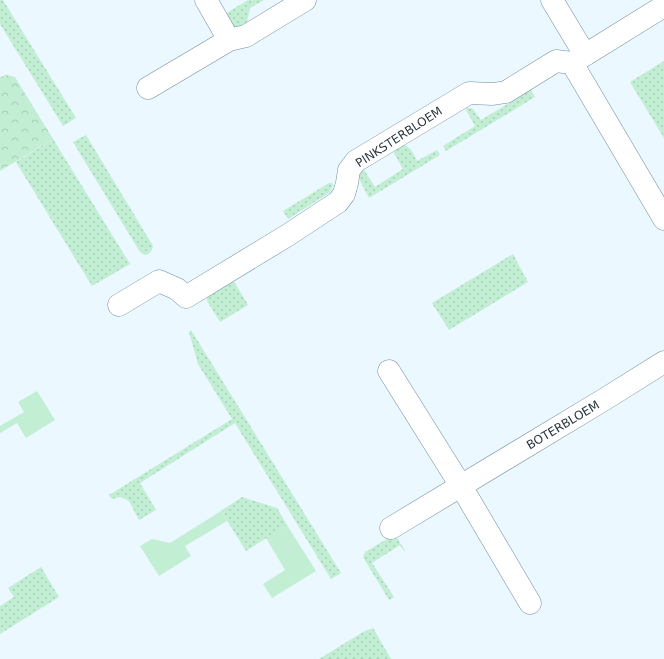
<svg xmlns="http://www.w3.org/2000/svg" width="664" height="659" font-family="'DejaVu Sans',sans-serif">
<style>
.grass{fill:url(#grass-dots)}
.forest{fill:url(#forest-crowns)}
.green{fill:#c2eed4}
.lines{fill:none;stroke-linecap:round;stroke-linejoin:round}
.minor-casing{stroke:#6f8e9d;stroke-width:23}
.minor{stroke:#fff;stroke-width:22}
.labels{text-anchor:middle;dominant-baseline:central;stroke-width:4;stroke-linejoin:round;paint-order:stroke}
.street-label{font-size:12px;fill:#2a373e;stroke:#fff}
</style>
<defs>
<pattern id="grass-dots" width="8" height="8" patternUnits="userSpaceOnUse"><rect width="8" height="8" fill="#c2eed4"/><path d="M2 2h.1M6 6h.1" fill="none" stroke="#a7cdb7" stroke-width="1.8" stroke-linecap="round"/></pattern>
<pattern id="forest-crowns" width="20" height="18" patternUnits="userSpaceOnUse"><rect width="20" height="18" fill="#c2eed4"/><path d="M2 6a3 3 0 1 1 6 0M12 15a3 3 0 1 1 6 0" fill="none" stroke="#a7cdb7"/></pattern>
</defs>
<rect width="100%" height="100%" fill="#ebf8ff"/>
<!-- grass -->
<path class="grass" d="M0 0H3L76 118 63 126 0 24Z
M248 0H264L250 8 247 22C232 31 233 26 225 14Z
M664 61V138L630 82Z
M531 90 535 97 446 151 443 146 475 126 466 110V107L473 109 481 120Z
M86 135 153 246C152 251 150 254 145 255L140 252 73 142Z
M53 139 130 264 92 286 16 162Z
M403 145C410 145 414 155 417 161L437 150 440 155 369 198 359 179V173L362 169 364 170 375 187 403 169 394 153 396 149Z
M329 183H332L333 186 329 193 288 219 283 211Z
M513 254 528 282 449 330 432 303Z
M231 281 235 283 248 305 220 322 207 301V296Z
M191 330 341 573 331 579 235 423 140 483 156 510 139 520 129 501 121 497 112 499 109 495 232 419 198 364 189 332Z
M242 497 277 508 287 525 246 551 221 511Z
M392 536H396L405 551H404L400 545 372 563 394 597 389 600 363 557 365 552Z
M41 567 59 597 0 634V606L14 597 8 588Z
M373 628 391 659H319L363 632Z"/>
<!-- forest -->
<path class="forest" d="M7 75 15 77 53 139 0 171V77Z"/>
<!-- green -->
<path class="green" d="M37 391 55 420 26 438 17 423 0 433V426L24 412 18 402Z
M221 511 227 521 185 546 191 556 159 576 140 546 152 539 170 543Z
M287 525 316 571 272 598 263 584 285 570 266 538Z"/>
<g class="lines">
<defs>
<path id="minor" d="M206 0 229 40
M552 0 585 55
M572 63 664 219
M148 88 229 40 246 36 305 0
M119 305 159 281 177 289 186 297 288 235 338 202 344 194 347 183 349 170 356 161 469 93 493 94 506 92 556 61 572 63 664 6
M389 371 461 486 530 603
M391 528 605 399 664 362"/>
</defs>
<!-- minor casing -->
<use href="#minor" class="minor-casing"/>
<!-- minor -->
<use href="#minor" class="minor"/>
</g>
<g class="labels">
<!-- street labels -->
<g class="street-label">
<text transform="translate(399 137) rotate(-33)">PINKSTERBLOEM</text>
<text transform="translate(563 425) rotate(-31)">BOTERBLOEM</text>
</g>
</g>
</svg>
